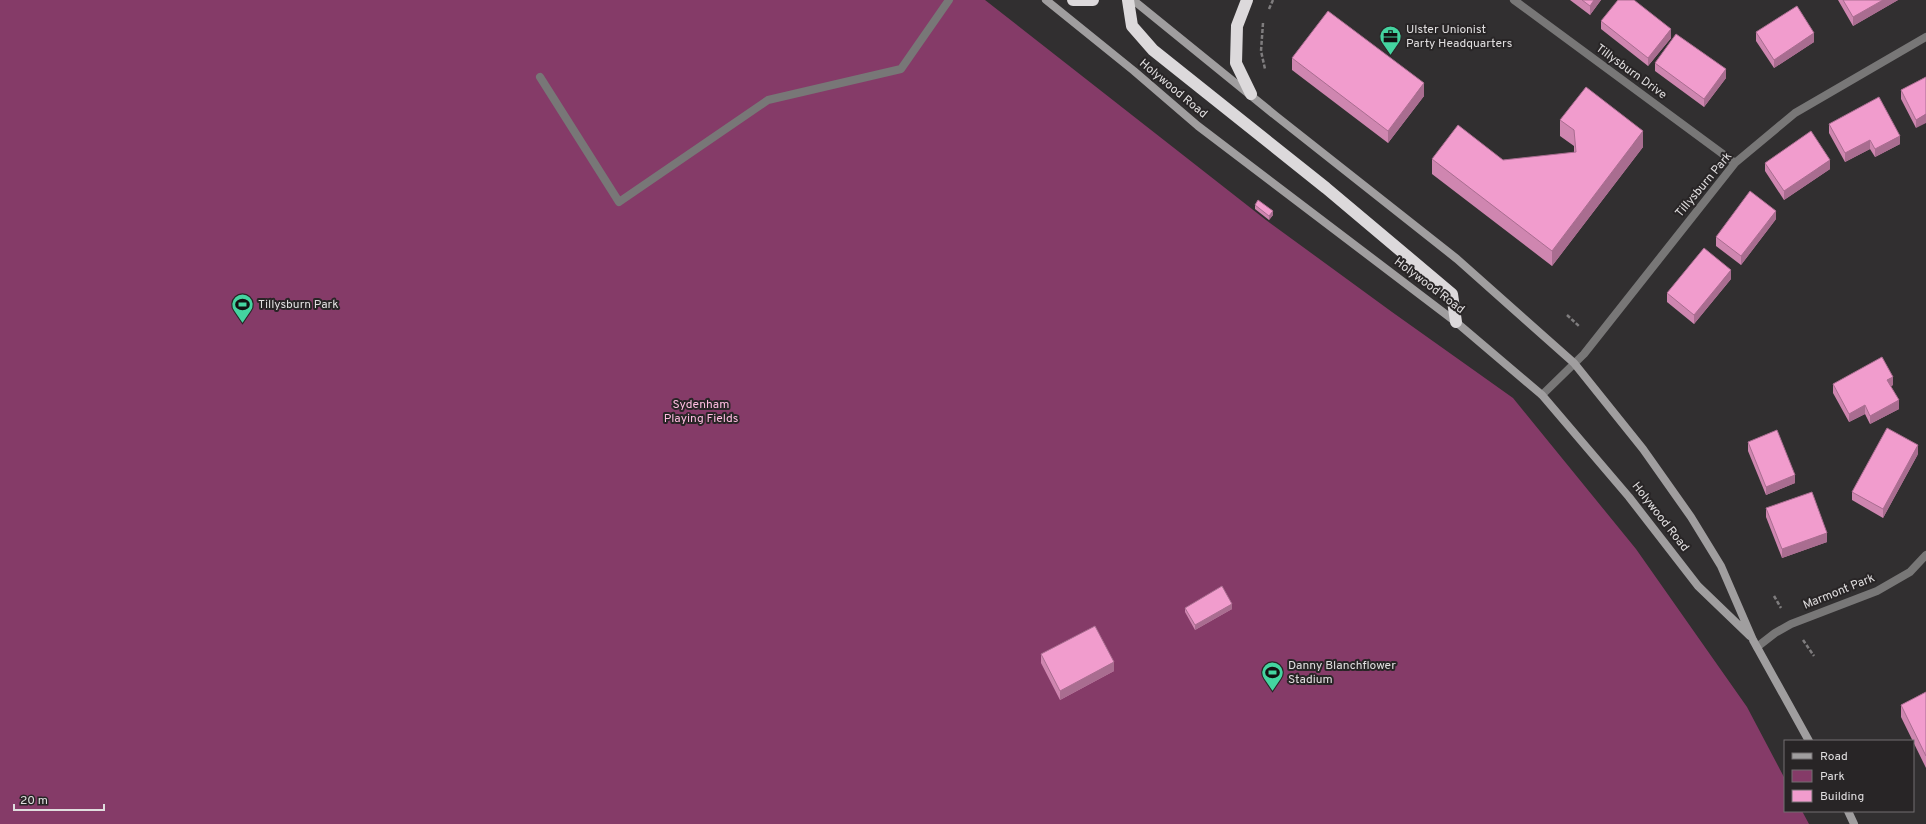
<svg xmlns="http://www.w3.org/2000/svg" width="1926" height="824" font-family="Overpass,sans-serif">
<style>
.green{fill:#853b68}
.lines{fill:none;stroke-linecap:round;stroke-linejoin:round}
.path{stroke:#7f7d7e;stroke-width:2.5;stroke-dasharray:4 2;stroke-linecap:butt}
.lane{stroke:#787777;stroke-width:8}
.street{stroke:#787777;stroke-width:8}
.secondary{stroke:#a09e9f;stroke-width:8}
.highway{stroke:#dcd9db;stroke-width:12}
.wall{fill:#cf86b0}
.shaded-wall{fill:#a96d90}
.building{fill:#f19ccd;stroke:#a96d90}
.labels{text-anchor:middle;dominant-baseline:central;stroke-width:4;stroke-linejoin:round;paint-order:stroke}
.poi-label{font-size:12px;fill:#e0dedf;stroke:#282526;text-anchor:start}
.street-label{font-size:12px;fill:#e0dedf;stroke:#282526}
.park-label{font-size:12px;fill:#ffbde1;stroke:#282526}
</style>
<rect width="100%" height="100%" fill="#312f30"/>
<!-- green -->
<path class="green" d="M0 0H985L1266 220 1392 312 1513 398 1636 549 1747 707 1785 779V811H1802L1809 824H0Z"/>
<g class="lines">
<!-- path -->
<path class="path" d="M1269 9 1273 0
M1263 23 1261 51 1265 69
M1567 315 1580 327
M1774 596 1781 608
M1803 640 1814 656"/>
<!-- lane -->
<path class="lane" d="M540 77 619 202 768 100 901 69 949 0"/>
<!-- street -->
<path class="street" d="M1514 0 1735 163
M1542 395 1584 354 1735 163 1795 113 1926 37
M1757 647 1775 633 1791 624 1877 591 1910 572 1926 555"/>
<!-- secondary -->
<path class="secondary" d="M1046 0 1134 71 1198 126 1456 322 1542 395 1629 497 1698 586 1750 636
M1133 0 1276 116 1457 259 1574 363 1643 449 1691 517 1721 566 1753 640 1809 741
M1848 811 1854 824"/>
<!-- highway -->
<path class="highway" d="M1073 0H1093
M1128 0 1132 26 1153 50 1326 188 1452 294 1456 322
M1247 0 1237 26 1236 63 1251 94"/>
</g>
<!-- wall -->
<path class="wall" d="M1570 0H1601L1590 15Z
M1838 0H1898L1853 26Z
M1601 21 1671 38 1648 66 1601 29Z
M1756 32 1814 42 1774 68 1756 41Z
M1292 58 1424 96 1388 143 1292 70Z
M1655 63 1726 78 1704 107 1655 71Z
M1926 77 1916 128 1901 99V90Z
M1560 120 1643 147 1552 266 1432 174V159L1503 160 1574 153V146L1560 136Z
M1829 124 1900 144 1875 157 1870 149 1845 162 1829 133Z
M1765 163 1830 169 1784 200 1765 171Z
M1255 205 1273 215 1269 220 1255 209Z
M1776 219 1741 265 1716 246V237Z
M1731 279 1694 324 1667 302V293Z
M1833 384 1893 385 1891 386 1899 409 1870 424 1865 414 1849 422 1833 393Z
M1748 442 1795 483 1766 495 1748 451Z
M1918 454 1883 518 1852 500V492Z
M1766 508 1827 542 1782 558 1766 517Z
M1185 608 1232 609 1195 630 1185 612Z
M1041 654 1114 671 1060 700 1041 663Z
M1926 692V768L1901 717V705Z"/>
<!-- shaded-wall -->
<path class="shaded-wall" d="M1594 0H1601L1590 15V6Z
M1883 0H1898L1853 26V17Z
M1671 29V38L1648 66V58Z
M1814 33V42L1774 68V60Z
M1726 69V78L1704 107V99Z
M1424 83V96L1388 143V131Z
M1926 114V123L1916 128V120Z
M1643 131V147L1552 266V251Z
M1900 136V144L1875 157V149Z
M1870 140V149L1845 162V153Z
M1830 160V169L1784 200V191Z
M1273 211V215L1269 220V216Z
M1776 211V219L1741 265V256Z
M1731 270V279L1694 324V315Z
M1893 377V385L1887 388V380Z
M1899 400V409L1870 424V416Z
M1865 405V414L1849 422V414Z
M1918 445V454L1883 518V509Z
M1795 475V483L1766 495V487Z
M1827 533V542L1782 558V549Z
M1232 604V609L1195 630V625Z
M1114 662V671L1060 700V691Z"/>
<!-- building -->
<path class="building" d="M1582 0H1594L1590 6Z
M1618 0H1634L1671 29 1648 58 1601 21Z
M1843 0H1883L1853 17Z
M1797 6 1814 33 1774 60 1756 32Z
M1328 11 1424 83 1388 131 1292 58Z
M1676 34 1726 69 1704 99 1655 63Z
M1926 77V114L1916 120 1901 90Z
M1586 87 1643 131 1552 251 1432 159 1458 125 1503 160 1576 152 1574 130 1560 120Z
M1879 97 1900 136 1875 149 1870 140 1845 153 1829 124Z
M1811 131 1830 160 1784 191 1765 163Z
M1750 191 1776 211 1741 256 1716 237Z
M1258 200 1273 211 1269 216 1255 205Z
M1704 248 1731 270 1694 315 1667 293Z
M1882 357 1893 377 1887 380 1899 400 1870 416 1865 405 1849 414 1833 384Z
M1887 428 1918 445 1883 509 1852 492Z
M1777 430 1795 475 1766 487 1748 442Z
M1812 492 1827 533 1782 549 1766 508Z
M1222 586 1232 604 1195 625 1185 608Z
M1095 626 1114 662 1060 691 1041 654Z
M1926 692V756L1901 705Z"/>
<!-- icons -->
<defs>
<symbol id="office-pin" viewBox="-11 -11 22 30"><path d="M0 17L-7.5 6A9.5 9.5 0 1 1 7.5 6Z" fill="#44d4a0" stroke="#282526"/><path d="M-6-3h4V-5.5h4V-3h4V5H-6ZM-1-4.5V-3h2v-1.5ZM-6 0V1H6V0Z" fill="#111"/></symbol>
<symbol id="stadium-pin" viewBox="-11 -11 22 30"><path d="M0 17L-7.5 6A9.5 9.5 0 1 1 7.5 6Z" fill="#44d4a0" stroke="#282526"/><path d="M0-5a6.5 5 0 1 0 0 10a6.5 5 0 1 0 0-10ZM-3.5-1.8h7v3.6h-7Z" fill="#111"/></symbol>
</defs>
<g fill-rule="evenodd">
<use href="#office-pin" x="1378" y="24" width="25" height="34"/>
<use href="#stadium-pin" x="230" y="292" width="25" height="34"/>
<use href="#stadium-pin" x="1260" y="660" width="25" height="34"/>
</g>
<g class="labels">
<!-- poi labels -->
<g class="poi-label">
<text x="1406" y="30">Ulster Unionist<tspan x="1406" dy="14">Party Headquarters</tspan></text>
<text x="258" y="305">Tillysburn Park</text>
<text x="1288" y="666">Danny Blanchflower<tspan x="1288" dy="14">Stadium</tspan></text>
</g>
<!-- street labels -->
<g class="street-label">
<text transform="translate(1631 72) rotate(36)">Tillysburn Drive</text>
<text transform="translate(1173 89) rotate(40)">Holywood Road</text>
<text transform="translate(1704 185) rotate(-50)">Tillysburn Park</text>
<text transform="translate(1429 286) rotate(37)">Holywood Road</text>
<text transform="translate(1660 517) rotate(52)">Holywood Road</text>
<text transform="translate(1839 592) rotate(-22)">Marmont Park</text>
</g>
<!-- park labels -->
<g class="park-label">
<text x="701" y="405">Sydenham<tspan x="701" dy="14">Playing Fields</tspan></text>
</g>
</g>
<!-- legend -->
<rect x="1784" y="740" width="130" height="72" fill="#282526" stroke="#726f70"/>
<rect x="1792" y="753" width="20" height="6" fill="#a09e9f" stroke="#726f70"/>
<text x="1820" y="760" font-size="12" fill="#e0dedf">Road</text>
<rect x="1792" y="770" width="20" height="12" fill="#853b68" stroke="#726f70"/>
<text x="1820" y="780" font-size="12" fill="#e0dedf">Park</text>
<rect x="1792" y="790" width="20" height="12" fill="#f19ccd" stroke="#726f70"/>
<text x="1820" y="800" font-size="12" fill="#e0dedf">Building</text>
<!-- scale -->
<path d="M14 804v6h90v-6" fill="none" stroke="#e0dedf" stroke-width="2"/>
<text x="20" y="804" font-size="12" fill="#e0dedf" stroke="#282526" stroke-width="3" paint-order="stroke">20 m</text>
</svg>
